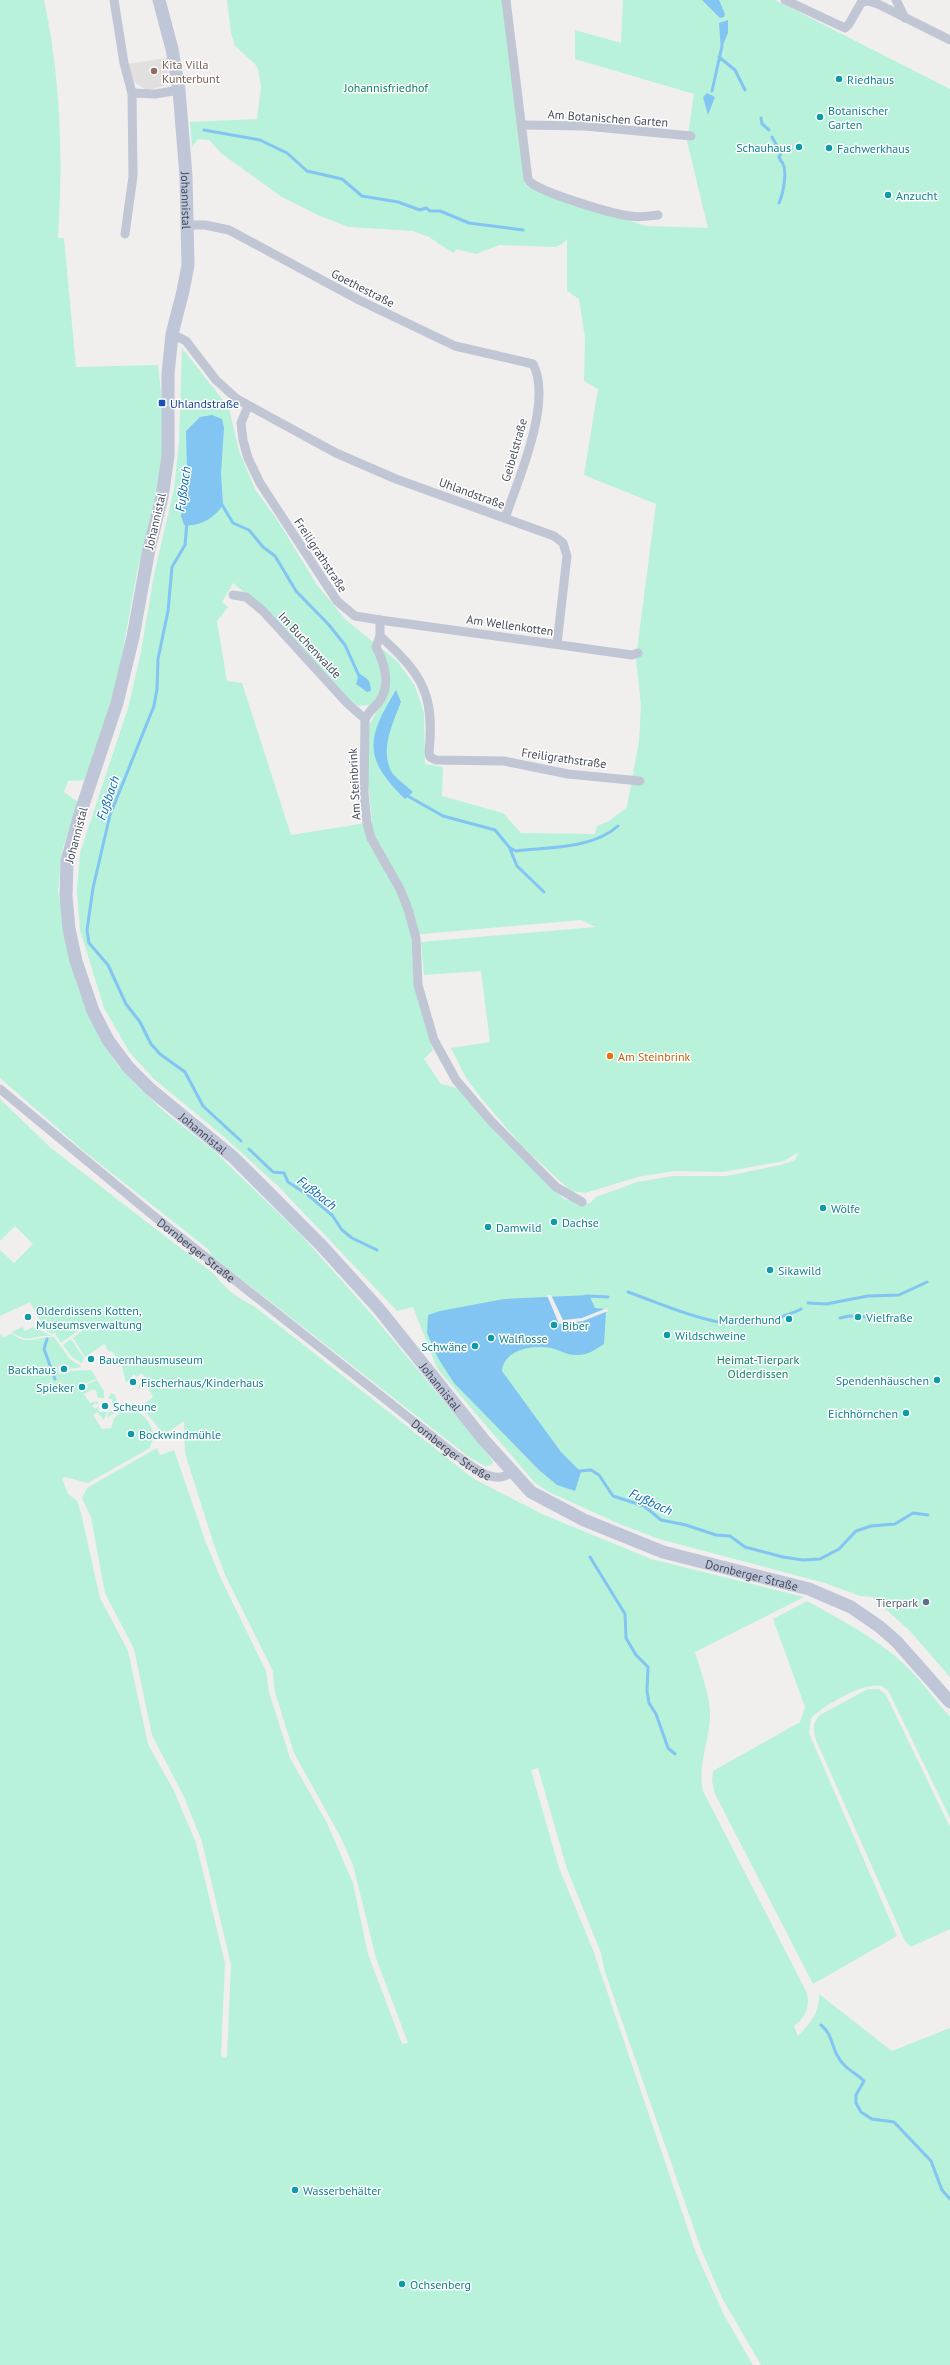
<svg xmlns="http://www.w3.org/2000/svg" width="950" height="2365" font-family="'PT Sans',sans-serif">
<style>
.education{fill:#e2dfdf}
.green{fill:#b8f2da;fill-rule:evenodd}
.water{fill:#82c4f2}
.pier{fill:#f1eeee}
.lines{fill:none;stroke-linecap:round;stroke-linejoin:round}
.stream{stroke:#82c4f2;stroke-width:3}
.street{stroke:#c0c6d4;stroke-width:9}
.secondary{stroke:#bfc6d8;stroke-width:13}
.education-dot{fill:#8d6e63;stroke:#fff;stroke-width:1.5}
.culture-dot{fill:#0f9aa8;stroke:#fff;stroke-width:1.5}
.transit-dot{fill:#1a4fb4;stroke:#fff;stroke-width:1.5}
.food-dot{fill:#e8710a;stroke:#fff;stroke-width:1.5}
.service-dot{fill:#5c6f8a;stroke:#fff;stroke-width:1.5}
.labels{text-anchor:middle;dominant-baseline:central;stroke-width:3;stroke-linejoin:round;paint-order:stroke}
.education-label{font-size:12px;fill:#785e54;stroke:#fff;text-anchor:start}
.culture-label{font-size:12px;fill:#0d838f;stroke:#fff;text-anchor:start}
.park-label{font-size:12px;fill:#108361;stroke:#fff}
.street-label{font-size:12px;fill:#454c5d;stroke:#fff}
.transit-label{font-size:12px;fill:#164399;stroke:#fff;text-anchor:start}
.food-label{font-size:12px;fill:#c56008;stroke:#fff;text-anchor:start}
.service-label{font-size:12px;fill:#4e5e75;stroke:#fff;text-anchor:end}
.water-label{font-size:13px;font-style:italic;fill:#0269b3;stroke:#fff}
</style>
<rect width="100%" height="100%" fill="#f1eeee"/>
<!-- education -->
<path class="education" d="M167 58 170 77 164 86 147 90 135 83 127 64Z"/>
<!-- green -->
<path class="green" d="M0 0H44C61 78 63 159 58 238H64L76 367 158 365 163 411 164 456 157 496 137 572 118 678 87 780 68 781 64 792 78 802 63 848 58 891 70 960 78 988 100 1039 117 1064 136 1085 167 1114 212 1149 302 1236 374 1317 490 1457 493 1462 491 1465 485 1466 469 1457 212 1256 208 1249 85 1152 0 1078Z
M227 0H503L526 186 646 226 708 228 687 141 694 94 575 59V30L621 43 623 0H775L950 89V1677L909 1630 872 1597 860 1596 825 1583 659 1539 617 1523 549 1492 535 1483 437 1368 413 1307 397 1311 279 1187 222 1135 154 1079 130 1053 104 1008 80 930 77 891 80 853 128 708 140 657 154 575 174 489 179 442 182 348 229 408 239 451 255 489 278 521 317 585 346 620 397 661 415 686 424 713 425 764 443 767 442 796 503 813 521 833 595 834 597 826 609 821 627 807 639 741 641 706 636 658 656 504 584 475 598 389 584 381 585 338 579 299 567 291V239L562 244 555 247 499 245 476 254 457 249 453 253 429 237 413 231 349 227 320 216 282 197 222 154 209 140 198 139 192 147 190 122 257 119 261 87 258 69 255 64 235 46 231 33ZM233 583 265 609 351 701 358 706 368 705 376 713 368 727 367 771 372 822 291 835 242 683 227 681 217 621 228 607 222 602ZM581 920 596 927 421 942 424 975 481 971 490 1042 451 1048 466 1078 482 1099 522 1146 571 1191 585 1193 638 1177 674 1171 723 1172 784 1161 799 1152 795 1160 781 1165 726 1176H673L637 1182 596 1197 590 1203 584 1204 564 1199 499 1136 457 1088 441 1084 424 1059 433 1050 414 985 411 935Z
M0 1099 51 1148 214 1274C225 1289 237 1298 254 1306L474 1479 542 1514 651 1559 804 1597 695 1652C700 1669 711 1699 710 1715 710 1740 697 1765 703 1791L806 1991C811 2005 806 2017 794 2026L798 2036C810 2023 820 2013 819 1994L892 2051 950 2028V2365H761L722 2298 701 2249 605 1972 601 1953 567 1869 538 1768 531 1770 559 1868 593 1950 696 2253 724 2315 753 2365H0V1334L3 1338 12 1333C27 1347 35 1336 54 1337L70 1359 82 1367 69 1369V1365L58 1366 59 1374 69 1373 70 1371 91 1370 97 1379 77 1386 81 1392 88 1387 87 1384 97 1380 104 1391V1398H98L96 1391 93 1389 84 1394 90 1403 98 1401V1405L95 1403 92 1406 96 1409 98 1406 99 1412H107L104 1420 97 1412 93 1415 102 1429 111 1428 114 1418 126 1408C139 1408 153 1423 153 1435 153 1439 151 1444 150 1448L88 1483 65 1477 62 1478 68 1494 77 1501 81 1513 100 1598 128 1651 148 1744 174 1791 196 1843 225 1963 221 2056 227 2058 231 1965 202 1842 185 1799 152 1735 134 1649 105 1593 91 1517 82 1498 87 1488 157 1448 160 1455 174 1450 206 1543 222 1581 266 1671 269 1692 290 1758 327 1823 353 1883 368 1954 402 2044 408 2043 376 1958 353 1865 341 1838 294 1753 274 1689 273 1671 226 1577 213 1542 185 1453 184 1421 168 1432H162L143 1409V1405L153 1397 147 1386 137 1389 145 1376 141 1373 137 1377 134 1374 126 1383 122 1366 112 1351 109 1352 104 1344 85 1357 73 1338 83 1330 81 1326 77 1330 78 1331 61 1343 54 1332 53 1334 35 1326 41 1322 30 1302 0 1316V1250L14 1263 33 1244 15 1226 0 1241Z
M22 1327 25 1331 33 1327 52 1336C34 1334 29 1345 12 1332Z
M71 1339 84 1358 82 1363 72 1357 63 1345Z
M111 1393 115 1395 117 1403 126 1404 107 1418 108 1412 113 1411 112 1399 108 1398Z
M807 1601C841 1620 875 1637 904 1664 921 1680 935 1700 950 1717V1818L889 1692 882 1686C863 1682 825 1705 811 1718L809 1733 814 1745 897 1936 813 1984 715 1794 712 1781 713 1771 800 1722 805 1707 773 1619Z
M868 1689H879L886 1695 950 1827V1929L911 1947 905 1941 816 1740C813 1730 812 1723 820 1715Z"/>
<!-- water -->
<path class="water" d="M702 0H719L725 14 724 17 720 18Z
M728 20V33L721 50 719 23Z
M707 93 715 97 708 115 703 97Z
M212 415 222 419 224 428 221 473 223 505C214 518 200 527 184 525L181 516 187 469 186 431 200 417Z
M359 673C367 680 370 677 371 691L367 692 356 684Z
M396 690 401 702C393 723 380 748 391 771 395 778 407 786 413 792L405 799C363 758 366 739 396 690Z
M589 1295 595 1308 605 1309 606 1312 604 1344C595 1350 586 1356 575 1355 567 1355 559 1350 551 1348 533 1345 504 1349 502 1371L561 1452 581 1472 575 1491 557 1485 539 1470 454 1383 438 1358 427 1333 428 1315 440 1311 504 1299Z"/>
<!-- pier -->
<path class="pier" d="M547 1295H551L563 1320 582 1318 607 1308 608 1311 583 1321 559 1324Z"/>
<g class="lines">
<!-- stream -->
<path class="stream" d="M719 57 735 70 745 90
M712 91 722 46
M761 118 762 124 769 130
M204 130 260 140 287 153 307 171 342 179 362 196 398 202 420 210 426 208 430 211H440L469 223 523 230
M772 137 781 153 779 157 781 161
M779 203C783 194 788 171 782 162
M221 503 233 523 249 530 263 547 275 556 296 591 329 625 345 645 359 676
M187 522 185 545 172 567 168 611 158 659 157 689 154 706 110 815 93 888 87 930 89 943 108 965 126 1004 140 1022 151 1044 160 1054 185 1072 203 1106 241 1141
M406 795 443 816 495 830 510 848 516 851C550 847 592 849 618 826
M510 849 517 866 544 892
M249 1149 273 1172 284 1173 288 1182 308 1195 332 1215 342 1230 352 1238 377 1250
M628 1292C676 1309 731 1338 781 1317 788 1314 794 1313 801 1309
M586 1296 608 1297
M808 1303 826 1304 868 1296 899 1295 927 1282
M840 1318 849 1316 870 1317
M47 1339 44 1349 55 1379
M579 1471 591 1470 599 1475 613 1496 644 1506 661 1520 686 1525 716 1535 730 1536 745 1547 783 1557 803 1560 820 1559 839 1549 856 1531 871 1526 895 1524 913 1513 928 1515
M590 1557 625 1614 626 1638 636 1655 648 1667 647 1691 649 1703 656 1714 668 1748 675 1754
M821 2025C832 2034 831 2044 837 2055 844 2069 855 2072 864 2081L856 2095V2103L861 2112 872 2119 894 2122 931 2161 942 2190 950 2199"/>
<!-- street -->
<g class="street">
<path d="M114 0 124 63 132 93 133 176 125 234"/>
<path d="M506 0 528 179 530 182C543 193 612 214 630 216 639 218 649 216 658 215"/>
<path d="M785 0 845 28 849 24 861 3 870 0"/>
<path d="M896 0 905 18"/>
<path d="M868 1 878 4 950 40"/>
<path d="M132 93 155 94 179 90"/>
<path d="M523 125 585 126 691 136"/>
<path d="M187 225H205L229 230 359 300 455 346 533 364C553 402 518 480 505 518"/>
<path d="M172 334 186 341 216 380 237 399 336 453 396 479 554 536 563 543 567 556 557 644"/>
<path d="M248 406 241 423 243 440 248 458 260 483 337 601 355 616 380 620V636C422 674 435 694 429 752L430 757 436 760 504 761 568 774 640 781"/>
<path d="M233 595 246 597 263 611 347 703 365 719"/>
<path d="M380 620 632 655 638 653"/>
<path d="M380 636 376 647C385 664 391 685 379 702 374 708 369 711 365 719L364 794 367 823 371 838 400 889 408 909 416 938 418 985 434 1040 456 1080 491 1121 556 1187 582 1202"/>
<path id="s1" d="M0 1089 150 1213 457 1456C473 1466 494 1487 511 1472"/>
</g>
<!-- secondary -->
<path class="secondary" id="s2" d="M159 0 172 49 179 90 186 176 188 265 183 291 172 334 168 374V456L162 497 149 549 133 637 117 703 80 814 67 861 66 896 69 929 76 961 93 1011 108 1040 128 1067 150 1089 233 1157 321 1245 379 1309 483 1439 531 1492 584 1520 663 1552 809 1589 851 1607 880 1627 897 1642 950 1702"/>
</g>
<!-- markers -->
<circle class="education-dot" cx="154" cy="71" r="4"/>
<g class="culture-dot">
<circle cx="839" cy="79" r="4"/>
<circle cx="820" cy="117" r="4"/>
<circle cx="799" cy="147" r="4"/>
<circle cx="829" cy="148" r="4"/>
<circle cx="888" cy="195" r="4"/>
<circle cx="823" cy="1208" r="4"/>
<circle cx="554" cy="1222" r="4"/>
<circle cx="488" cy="1227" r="4"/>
<circle cx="770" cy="1270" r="4"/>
<circle cx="28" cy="1317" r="4"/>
<circle cx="858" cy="1317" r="4"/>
<circle cx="789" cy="1319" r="4"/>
<circle cx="554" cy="1325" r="4"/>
<circle cx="667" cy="1335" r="4"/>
<circle cx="491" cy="1338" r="4"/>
<circle cx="475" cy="1346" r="4"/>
<circle cx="91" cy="1359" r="4"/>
<circle cx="64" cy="1369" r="4"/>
<circle cx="937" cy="1380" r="4"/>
<circle cx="133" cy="1382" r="4"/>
<circle cx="82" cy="1387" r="4"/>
<circle cx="105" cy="1406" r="4"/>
<circle cx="906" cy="1413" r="4"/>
<circle cx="131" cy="1434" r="4"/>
<circle cx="295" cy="2190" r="4"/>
<circle cx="402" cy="2284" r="4"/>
</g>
<rect class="transit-dot" x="158" y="399" width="8" height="8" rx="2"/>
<circle class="food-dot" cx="610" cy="1056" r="4"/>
<circle class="service-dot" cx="926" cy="1602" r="4"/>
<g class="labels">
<!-- education labels -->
<g class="education-label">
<text x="162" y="64">Kita Villa<tspan x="162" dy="14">Kunterbunt</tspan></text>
</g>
<!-- culture labels -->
<g class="culture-label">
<text x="847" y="79">Riedhaus</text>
<text x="828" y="110">Botanischer<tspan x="828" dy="14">Garten</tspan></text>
<text x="791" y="147" text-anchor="end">Schauhaus</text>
<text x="837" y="148">Fachwerkhaus</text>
<text x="896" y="195">Anzucht</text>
<text x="831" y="1208">Wölfe</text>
<text x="562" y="1222">Dachse</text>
<text x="496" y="1227">Damwild</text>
<text x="778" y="1270">Sikawild</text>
<text x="36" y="1310">Olderdissens Kotten,<tspan x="36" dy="14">Museumsverwaltung</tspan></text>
<text x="866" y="1317">Vielfraße</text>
<text x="781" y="1319" text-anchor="end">Marderhund</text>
<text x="562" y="1325">Biber</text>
<text x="675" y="1335">Wildschweine</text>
<text x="499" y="1338">Walflosse</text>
<text x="467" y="1346" text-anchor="end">Schwäne</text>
<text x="99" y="1359">Bauernhausmuseum</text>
<text x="56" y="1369" text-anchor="end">Backhaus</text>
<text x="929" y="1380" text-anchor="end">Spendenhäuschen</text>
<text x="141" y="1382">Fischerhaus/Kinderhaus</text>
<text x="74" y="1387" text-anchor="end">Spieker</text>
<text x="113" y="1406">Scheune</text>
<text x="898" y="1413" text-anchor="end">Eichhörnchen</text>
<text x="139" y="1434">Bockwindmühle</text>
<text x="303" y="2190">Wasserbehälter</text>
<text x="410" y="2284">Ochsenberg</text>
</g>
<!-- park labels -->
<g class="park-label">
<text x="386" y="87">Johannisfriedhof</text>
<text x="758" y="1359">Heimat-Tierpark<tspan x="758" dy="14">Olderdissen</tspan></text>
</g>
<!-- street labels -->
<g class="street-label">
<text transform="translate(608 118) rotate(4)">Am Botanischen Garten</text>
<text stroke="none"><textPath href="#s2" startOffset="203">Johannistal</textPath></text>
<text transform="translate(363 288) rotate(27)">Goethestraße</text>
<text transform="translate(514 450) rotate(-74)">Geibelstraße</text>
<text transform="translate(472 493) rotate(20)">Uhlandstraße</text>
<text transform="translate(155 521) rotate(-77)">Johannistal</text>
<text transform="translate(321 555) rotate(57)">Freiligrathstraße</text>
<text transform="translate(510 625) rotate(8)">Am Wellenkotten</text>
<text transform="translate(310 645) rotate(47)">Im Buchenwalde</text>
<text transform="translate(564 758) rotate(8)">Freiligrathstraße</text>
<text transform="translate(354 784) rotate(-93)">Am Steinbrink</text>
<text transform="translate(76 835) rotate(-75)">Johannistal</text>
<text stroke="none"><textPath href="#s2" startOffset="1199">Johannistal</textPath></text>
<text stroke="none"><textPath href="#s1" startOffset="254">Dornberger Straße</textPath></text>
<text stroke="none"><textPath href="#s2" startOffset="1547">Johannistal</textPath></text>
<text stroke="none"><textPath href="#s1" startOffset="578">Dornberger Straße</textPath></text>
<text stroke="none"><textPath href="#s2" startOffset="1923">Dornberger Straße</textPath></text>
</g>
<!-- transit labels -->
<g class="transit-label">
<text x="170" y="403">Uhlandstraße</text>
</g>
<!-- food labels -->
<g class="food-label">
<text x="618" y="1056">Am Steinbrink</text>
</g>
<!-- service labels -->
<g class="service-label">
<text x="918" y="1602">Tierpark</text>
</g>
<!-- water labels -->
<g class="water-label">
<text transform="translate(183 489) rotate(-82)">Fußbach</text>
<text transform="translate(108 798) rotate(-71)">Fußbach</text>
<text transform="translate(317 1193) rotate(38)">Fußbach</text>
<text transform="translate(651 1502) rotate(25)">Fußbach</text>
</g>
</g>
</svg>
